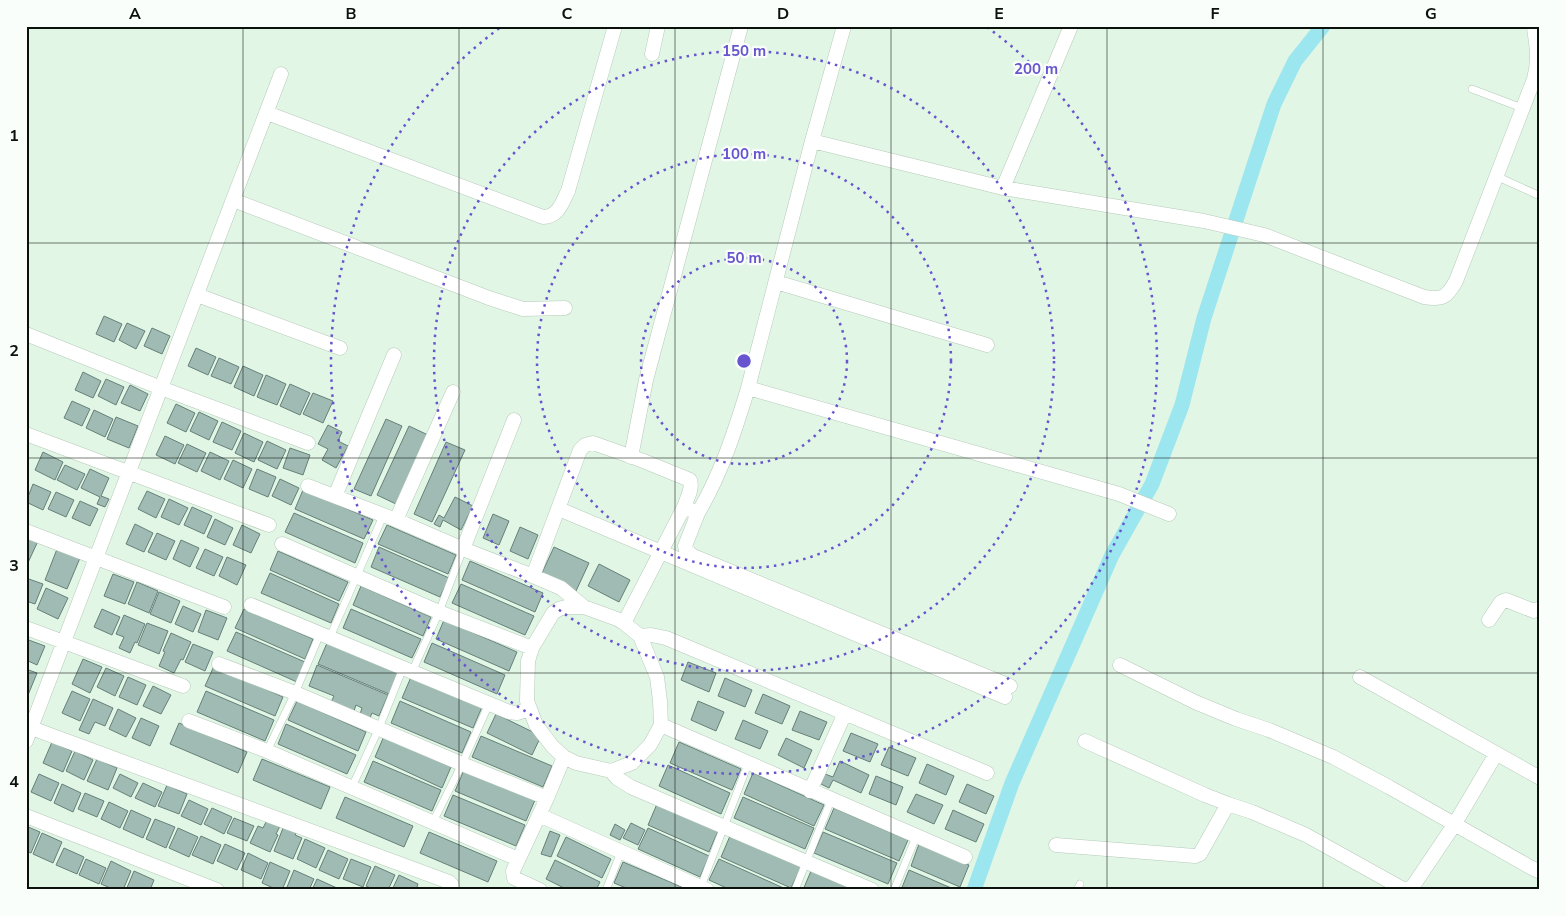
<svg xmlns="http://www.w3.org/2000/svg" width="1566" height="916" font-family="'Nunito Sans',sans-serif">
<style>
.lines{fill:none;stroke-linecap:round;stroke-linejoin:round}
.canal{stroke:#9ce6ef;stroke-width:15}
.building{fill:#a0bbb4;stroke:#668079}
.service-casing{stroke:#b6caba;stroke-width:8}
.minor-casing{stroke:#b6caba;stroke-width:15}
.service{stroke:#fff;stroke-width:7}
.minor{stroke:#fff;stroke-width:14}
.grid{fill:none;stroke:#0b120c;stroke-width:1;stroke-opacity:0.55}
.ring{fill:none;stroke:#6755cf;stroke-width:2.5;stroke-dasharray:2.5 5}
.centre{fill:#6755cf;stroke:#fafefa;stroke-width:2.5}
.ring-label{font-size:15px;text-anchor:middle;font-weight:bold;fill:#6755cf;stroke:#fafefa;stroke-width:4.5;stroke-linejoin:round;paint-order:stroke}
.neatline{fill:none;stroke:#0b120c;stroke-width:2}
.grid-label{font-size:16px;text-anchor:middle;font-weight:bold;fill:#0b120c}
</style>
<rect width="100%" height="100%" fill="#e1f6e5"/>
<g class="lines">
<!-- canal -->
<path class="canal" d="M974 890 1012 783 1112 555 1152 484 1182 405 1204 318 1274 104 1295 61 1323 26"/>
</g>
<!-- building -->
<path class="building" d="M104 316 122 324 114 342 96 334Z
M127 323 145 331 136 349 119 340Z
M152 328 170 336 162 354 144 346Z
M196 348 216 357 208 375 188 366Z
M219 358 239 367 231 384 211 376Z
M243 366 263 375 254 396 234 387Z
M83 372 101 381 93 398 75 390Z
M266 375 286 384 277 405 257 397Z
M106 379 124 387 116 405 98 396Z
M290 384 310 393 300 415 280 406Z
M130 385 148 394 140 411 121 403Z
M313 393 333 401 323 423 303 414Z
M72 401 90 409 82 426 64 418Z
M176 404 195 413 186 432 167 423Z
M94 410 113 419 105 437 86 428Z
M199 412 218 421 209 440 190 431Z
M116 417 138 426 129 448 107 439Z
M386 419 402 426 371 496 354 489Z
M222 422 241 431 232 450 213 442Z
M328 425 342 432 338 441 348 446 336 468 322 460 328 449 318 444Z
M409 426 428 435 396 504 377 495Z
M244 433 263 442 254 462 235 453Z
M165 436 184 445 175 464 156 455Z
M267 441 286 450 277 469 258 460Z
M446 442 465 450 432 522 414 514Z
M187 444 206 453 197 472 178 463Z
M290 448 310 455 303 475 283 468Z
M43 452 63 462 55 480 35 470Z
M210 452 229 461 220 480 201 471Z
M233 460 252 469 243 488 224 479Z
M65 465 85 474 77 490 57 480Z
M90 469 109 478 101 496 109 499 105 507 97 504 100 497 81 488Z
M257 469 276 477 268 497 249 489Z
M280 479 299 488 291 505 272 496Z
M33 484 51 492 43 510 26 502Z
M303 490 373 520 364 539 295 509Z
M147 491 165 499 156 518 138 509Z
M56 492 74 500 66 517 48 509Z
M455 497 473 506 461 530 443 520 440 527 434 524 439 515 444 518Z
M169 499 188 508 179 525 161 517Z
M80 501 98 509 90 526 72 518Z
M192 507 212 516 204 534 184 525Z
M294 513 363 543 355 563 285 532Z
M493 514 509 521 499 545 483 538Z
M215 519 233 528 225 545 207 537Z
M135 524 153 533 144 552 126 544Z
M242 525 260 534 251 553 233 545Z
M387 525 456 555 448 574 378 544Z
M520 527 538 535 528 559 510 551Z
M157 533 175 541 166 560 148 552Z
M26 536 38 541 26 567Z
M181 540 199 548 190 567 173 559Z
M379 547 449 578 440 597 371 567Z
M554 547 589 563 576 591 541 575Z
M57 549 80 558 67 589 45 580Z
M205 549 223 557 214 576 196 568Z
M278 551 348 582 339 601 270 570Z
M227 557 246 565 237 585 219 576Z
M470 561 543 593 535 612 462 580Z
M599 564 630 580 619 602 588 586Z
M270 573 339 604 331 623 261 593Z
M113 574 134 582 125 604 104 596Z
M26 578 43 584 35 604 26 601Z
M137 582 158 591 149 613 128 604Z
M461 584 534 616 525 635 452 603Z
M361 586 431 617 423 636 353 605Z
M46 588 68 598 58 619 37 609Z
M159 592 180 601 171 623 150 614Z
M183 606 201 614 193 632 175 624Z
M102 609 120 617 112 635 94 627Z
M244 609 313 639 305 659 235 628Z
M351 609 421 639 412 658 343 628Z
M206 610 227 618 218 640 198 632Z
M124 615 145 624 137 643 135 642 130 653 119 648 124 637 116 634Z
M444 620 517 652 509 671 436 639Z
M147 623 168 631 159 654 138 645Z
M236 632 305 662 297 682 227 651Z
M171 633 191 642 183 660 181 659 174 673 159 666 165 652 163 651Z
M26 639 45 646 37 665 26 660Z
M327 643 398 673 389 694 318 664Z
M432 643 505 675 497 694 424 662Z
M193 644 213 652 205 671 185 662Z
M83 659 102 667 90 693 72 684Z
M688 662 716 673 709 692 681 680Z
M317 665 388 695 379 716 372 713 370 718 360 714 362 708 356 705 354 711 331 702 334 696 309 686Z
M214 666 283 697 275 716 205 686Z
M106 668 124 676 115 696 97 687Z
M26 669 37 673 26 700Z
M128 677 146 685 137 705 119 697Z
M411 677 482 707 473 728 402 698Z
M725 678 752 690 745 707 718 696Z
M153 686 171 695 161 714 143 706Z
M72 691 90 699 80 721 62 713Z
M206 691 274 720 265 741 197 712Z
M763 694 790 706 782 724 755 713Z
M93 699 113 708 105 726 95 722 89 734 79 730Z
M297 701 366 732 358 751 288 720Z
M400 701 471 732 462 753 391 723Z
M698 701 724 712 716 731 691 720Z
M118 709 136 718 126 737 109 729Z
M800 711 827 722 819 740 792 730Z
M496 714 541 736 532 755 487 733Z
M141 718 159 726 150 746 132 738Z
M743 720 768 731 760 749 735 739Z
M179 723 247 752 238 773 170 744Z
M286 724 356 755 347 774 278 744Z
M851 733 878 744 870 762 843 751Z
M384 736 451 767 442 788 375 757Z
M481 736 552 766 543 787 472 757Z
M786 738 812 750 804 768 778 755Z
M52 742 72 751 63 772 43 763Z
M679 742 741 769 732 790 670 763Z
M889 747 916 758 908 776 881 765Z
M75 751 93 760 84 780 66 771Z
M97 759 117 768 108 790 87 781Z
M262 759 330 787 321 809 253 780Z
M373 761 441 790 432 811 364 782Z
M840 761 869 775 861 793 833 780 829 788 821 784 825 774 833 777Z
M927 764 954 776 946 795 919 783Z
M668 765 730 793 721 814 659 786Z
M464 770 535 800 526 821 455 791Z
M753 773 824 805 814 826 744 794Z
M39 774 59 783 51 801 31 792Z
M120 774 138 783 131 797 113 788Z
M876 776 903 787 896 805 869 794Z
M143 783 162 792 155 807 135 798Z
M62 784 81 793 73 812 54 803Z
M967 784 994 796 986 814 959 802Z
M167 785 187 794 179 814 158 806Z
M85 793 104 801 97 817 78 809Z
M916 794 943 805 934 824 907 812Z
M453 795 525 825 516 846 444 816Z
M345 797 413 826 404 847 336 818Z
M743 797 814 828 805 849 734 818Z
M189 800 208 809 201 825 181 816Z
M109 802 128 811 120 828 101 819Z
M657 804 718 831 709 852 648 825Z
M212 808 232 817 224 834 204 824Z
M834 808 908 840 899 861 825 829Z
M131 810 151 819 143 838 123 829Z
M953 810 984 824 976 842 945 829Z
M234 818 254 826 247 841 227 833Z
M155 819 175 827 166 848 146 839Z
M267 820 280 826 276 834 278 835 270 852 250 843 258 826 263 828Z
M285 823 298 829 295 835 302 838 293 859 274 851Z
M631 823 645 830 638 845 623 838Z
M615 824 625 830 620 840 610 835Z
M26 826 40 832 31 853 26 851Z
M178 828 198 837 189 857 169 848Z
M648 828 709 856 700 877 638 849Z
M550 831 560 835 551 857 541 854Z
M429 832 497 861 488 882 420 853Z
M823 832 897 863 888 884 814 853Z
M42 833 62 842 53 863 33 854Z
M201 836 221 845 213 864 192 855Z
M730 836 801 867 791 888 721 857Z
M566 837 611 859 602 878 557 856Z
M305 839 325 848 316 868 297 859Z
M225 844 245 853 237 870 217 861Z
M919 844 969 865 960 887 911 866Z
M64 848 84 857 77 874 56 865Z
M328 850 348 859 339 879 319 870Z
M248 853 268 863 261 879 241 870Z
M86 859 106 868 99 884 79 875Z
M351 859 371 867 363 887 343 879Z
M719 859 788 890H731L709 880Z
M555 860 600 882 596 890H568L546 879Z
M111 861 131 871 123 890H115L101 884Z
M270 862 290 871 282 890H278L262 883Z
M623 862 689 890H631L614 883Z
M375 866 395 875 388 890H375L366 886Z
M294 870 314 879 309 890H294L287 887Z
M909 870 956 890H901Z
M134 871 154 880 150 890H126Z
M811 871 855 890H803Z
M399 875 418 884 416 890H392Z
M317 879 337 888 336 890H312Z"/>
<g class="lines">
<defs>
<path id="service" d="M1472 89 1522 108
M1496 176 1540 196
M330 637 383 516
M412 672 439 612 463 549
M267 751 295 693 320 634
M352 787 379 728 403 668
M433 822 462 764 489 704
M700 889 748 764
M606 890 621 852
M795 890 831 800
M894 890 916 837
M1077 890 1080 884"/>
<path id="minor" d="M652 54 658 26
M267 113 543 217C558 217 562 203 568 191L615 26
M812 141 1003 188 1204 221 1264 235 1424 297C1443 300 1447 297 1456 281L1534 79C1539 60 1537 48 1534 28
M1003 188 1071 26
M233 200 489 298 523 309 565 308
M776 282 987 345
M197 295 340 348
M26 334 161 388 308 443
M748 388 1119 494 1169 514
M26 434 269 525
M631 457 646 380 741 26
M308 486 396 520 463 549 533 576 561 588 584 607
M335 496 394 355
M559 509 1005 697
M698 513 685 546 686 550 693 556 1010 686
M396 520 453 392
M26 531 224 607
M282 544 439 612 532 648
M463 549 514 420
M533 576 580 450 585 445 593 443 641 460 690 480C693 489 687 498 684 507
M251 605 509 712 517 713 530 709
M566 607H584L617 619 624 623 640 636 657 677 660 701 661 725 650 745 632 763 611 771 576 763 564 757 553 747 536 725 527 701 528 661 532 648 553 613 559 609Z
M1489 620 1501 602 1506 600 1534 611 1540 608
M624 623 684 507 698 513C721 474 735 431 748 388L812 141 844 26
M26 628 183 686
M640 636 651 635 666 638 987 773
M219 664 295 693 462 764 547 798
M1120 665 1195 702 1236 719 1269 730 1333 757 1389 787 1530 867 1540 872
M1360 677 1540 778
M189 721 267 751 518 859
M661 725 965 857
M26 726 449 882 452 885V890
M26 741 281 74
M1085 741 1205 795 1228 804 1252 812 1306 835 1405 890
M611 771 617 778 631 787 872 890
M810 791 845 713
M539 815 707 890
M26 816 217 890
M1056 845 1195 856 1200 854 1228 804
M540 890 514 878 513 871 547 798 564 757
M1406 890 1413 886 1454 825 1496 754"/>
</defs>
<!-- service casing -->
<use href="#service" class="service-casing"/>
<!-- minor casing -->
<use href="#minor" class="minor-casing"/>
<!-- service -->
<use href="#service" class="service"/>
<!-- minor -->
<use href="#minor" class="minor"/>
</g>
<!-- grid -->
<path class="grid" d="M243 26V890M459 26V890M675 26V890M891 26V890M1107 26V890M1323 26V890M26 243H1540M26 458H1540M26 673H1540"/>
<!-- distance rings -->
<g class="ring">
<circle cx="744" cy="361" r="103"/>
<circle cx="744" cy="361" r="207"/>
<circle cx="744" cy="361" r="310"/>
<path d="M987 27A413 413 0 1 1 501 27"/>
</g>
<circle cx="744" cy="361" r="8" class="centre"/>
<g class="ring-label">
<text x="744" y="56">150 m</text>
<text x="1036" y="74">200 m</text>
<text x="744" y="159">100 m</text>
<text x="744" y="263">50 m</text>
</g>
<!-- border -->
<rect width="1566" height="916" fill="none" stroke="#fafefa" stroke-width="55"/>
<rect x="28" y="28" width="1510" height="860" class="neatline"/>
<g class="grid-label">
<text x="135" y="19">A</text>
<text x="351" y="19">B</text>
<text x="567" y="19">C</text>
<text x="783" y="19">D</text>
<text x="999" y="19">E</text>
<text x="1215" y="19">F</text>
<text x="1431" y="19">G</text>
<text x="14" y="141">1</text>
<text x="14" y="356">2</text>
<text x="14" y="571">3</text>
<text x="14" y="787">4</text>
</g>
</svg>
